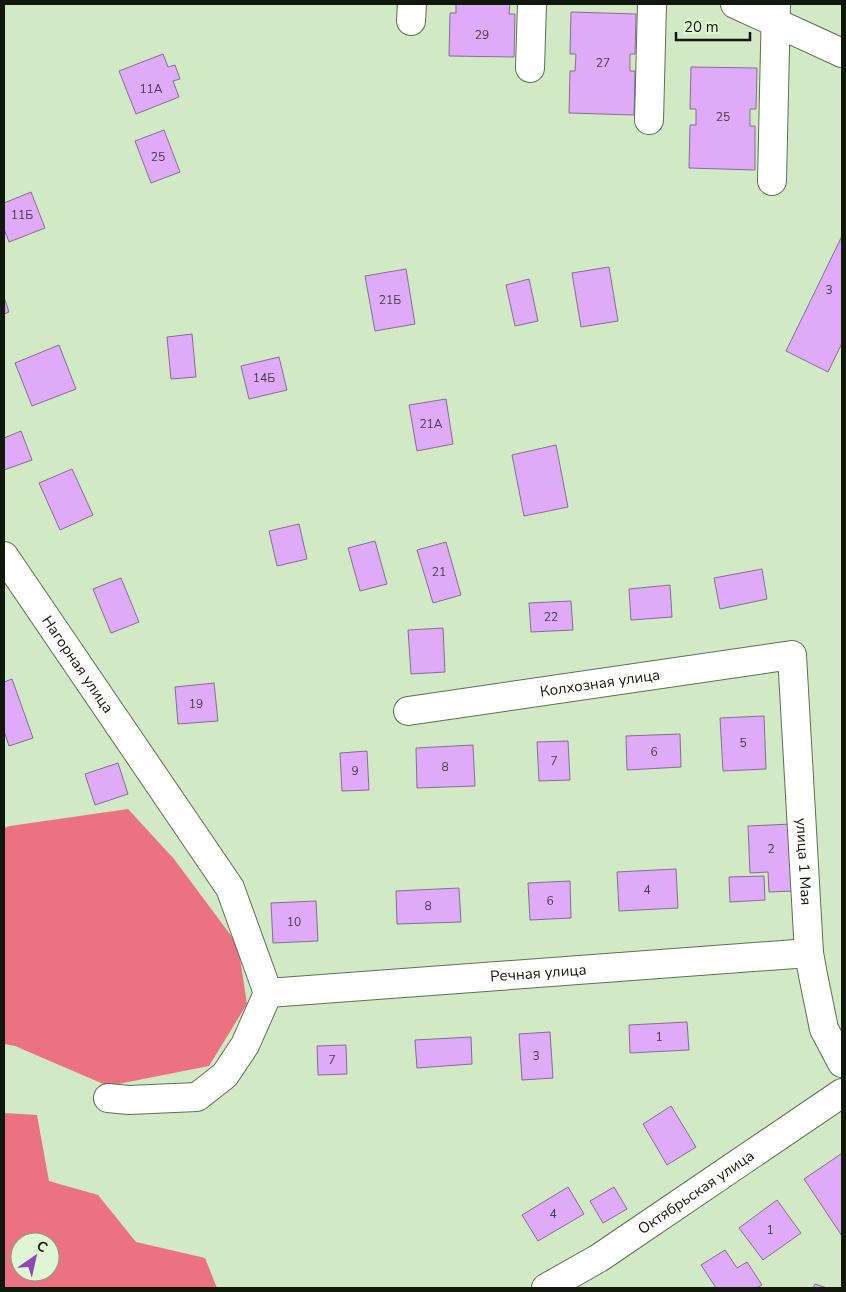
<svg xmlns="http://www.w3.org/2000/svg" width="846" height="1292" font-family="'Nunito Sans',sans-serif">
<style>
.forest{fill:#eb7281;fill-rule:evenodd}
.building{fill:#dfabf9;stroke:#846f8f}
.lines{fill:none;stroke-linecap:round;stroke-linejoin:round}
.minor-casing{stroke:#5d7151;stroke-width:30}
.minor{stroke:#fff;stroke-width:28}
.labels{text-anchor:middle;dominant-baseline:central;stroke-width:5;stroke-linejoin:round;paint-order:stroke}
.number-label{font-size:12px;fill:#443d46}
.street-label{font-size:15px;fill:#10180b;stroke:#dff6d2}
</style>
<rect width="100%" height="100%" fill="#d2e9c5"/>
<!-- forest -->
<path class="forest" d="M128 809 174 859 238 945 247 1004 209 1066 108 1086 15 1046 4 1044V828L10 826Z
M4 1113 37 1115 49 1181 98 1195 136 1242 205 1258 217 1288H4ZM20 1242H50V1272H20Z"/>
<!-- building -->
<path class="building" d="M456 4H510L509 14H515L514 57 449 56 450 13H456Z
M571 12 636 14 635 54H630V71H635L634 115 569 113 570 71H575L576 54H570Z
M163 54 168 67 175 65 180 79 173 81 179 97 136 114 119 71Z
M691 67 757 68 756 109H750V126H755V170L689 168 690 125H696V109H690Z
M164 130 180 172 151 183 135 141Z
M31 192 45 228 9 242 4 229V203Z
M842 236V343L828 372 786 351Z
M609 267 618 321 581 327 572 273Z
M406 269 415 324 375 331 365 276Z
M529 279 538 321 515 326 506 285Z
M4 297 9 312 4 314Z
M192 334 196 377 171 379 167 337Z
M59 345 76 389 32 406 15 363Z
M279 357 287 390 249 399 241 366Z
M446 399 453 444 417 451 409 405Z
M21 431 32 460 4 470V438Z
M556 445 568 507 524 516 512 455Z
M72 469 93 515 60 530 39 483Z
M299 524 307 559 277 566 269 531Z
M375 541 387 584 360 591 348 548Z
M446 542 461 595 433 603 417 550Z
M762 569 767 599 720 609 714 578Z
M121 578 139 622 111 633 93 589Z
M670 585 672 617 631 620 629 589Z
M571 601 573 630 531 632 529 603Z
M443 628 445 672 411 674 408 630Z
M12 679 33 738 9 746 4 731V682Z
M214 683 218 721 178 724 175 687Z
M764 716 766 769 723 771 720 718Z
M680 734 681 767 627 770 626 736Z
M568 741 570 780 539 781 537 742Z
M473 745 475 786 417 788 416 748Z
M367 751 369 790 342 791 340 753Z
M118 763 128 794 95 805 85 774Z
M792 824 795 891 769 892 768 872 750 873 748 826Z
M676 869 678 908 619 911 617 872Z
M764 876 765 900 730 902 729 877Z
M570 881 571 918 530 920 528 883Z
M459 888 461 922 397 924 396 891Z
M316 901 318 941 273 943 271 903Z
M687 1022 689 1050 630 1053 629 1025Z
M550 1032 553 1078 522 1080 519 1034Z
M471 1037 472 1064 417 1068 415 1040Z
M346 1045 347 1074 318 1075 317 1046Z
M671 1106 696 1147 667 1165 643 1124Z
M841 1154 842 1155V1236L804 1179Z
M568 1187 584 1214 538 1241 522 1215Z
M614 1187 627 1209 603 1223 590 1201Z
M777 1200 801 1233 763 1260 739 1228Z
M725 1250 737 1268 747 1262 762 1285 756 1288H716L701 1265Z
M815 1284 827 1288H813Z"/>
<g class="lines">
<defs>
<g id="minor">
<path d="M735 4 842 53"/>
<path d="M411 21 412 4"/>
<path d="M530 68 532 4"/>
<path d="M649 120 652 4"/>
<path d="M772 181 776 4"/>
<path id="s1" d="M4 556 230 888 268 993 245 1045 225 1075 197 1097 129 1100 108 1098"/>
<path id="s2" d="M408 711 792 655 809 953 813 975 824 1029 842 1063"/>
<path id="s3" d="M268 993 809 953"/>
<path id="s4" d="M546 1288 599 1258 842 1093"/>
</g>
</defs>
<!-- minor casing -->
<use href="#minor" class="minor-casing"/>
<!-- minor -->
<use href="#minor" class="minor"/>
</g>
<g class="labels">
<!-- number labels -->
<g class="number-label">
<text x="482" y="35">29</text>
<text x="603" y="63">27</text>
<text x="151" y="89">11А</text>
<text x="723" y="117">25</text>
<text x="158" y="157">25</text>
<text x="22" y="215">11Б</text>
<text x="829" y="290">3</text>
<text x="390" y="300">21Б</text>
<text x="264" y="378">14Б</text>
<text x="431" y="424">21А</text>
<text x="439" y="572">21</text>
<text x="551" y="617">22</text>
<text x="196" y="704">19</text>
<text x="743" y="743">5</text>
<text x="654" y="752">6</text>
<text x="554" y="761">7</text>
<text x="445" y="767">8</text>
<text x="355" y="771">9</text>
<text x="771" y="849">2</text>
<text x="647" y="890">4</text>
<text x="550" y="901">6</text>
<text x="428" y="906">8</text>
<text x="294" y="922">10</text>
<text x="659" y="1037">1</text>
<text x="536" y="1056">3</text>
<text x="332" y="1060">7</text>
<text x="553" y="1214">4</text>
<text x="770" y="1230">1</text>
</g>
<!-- street labels -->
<g class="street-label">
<text stroke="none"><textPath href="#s1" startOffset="131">Нагорная улица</textPath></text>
<text stroke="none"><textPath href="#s2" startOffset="194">Колхозная улица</textPath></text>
<text stroke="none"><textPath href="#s2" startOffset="595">улица 1 Мая</textPath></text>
<text stroke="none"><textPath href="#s3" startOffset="271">Речная улица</textPath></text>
<text stroke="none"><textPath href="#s4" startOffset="178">Октябрьская улица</textPath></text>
</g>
</g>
<!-- border -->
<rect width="846" height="1292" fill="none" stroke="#10180b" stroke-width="10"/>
<!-- north arrow -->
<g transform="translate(35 1257) rotate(34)"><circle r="24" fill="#dff6d2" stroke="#8c9d82"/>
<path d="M0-4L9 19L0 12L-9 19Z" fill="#9446b6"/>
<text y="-8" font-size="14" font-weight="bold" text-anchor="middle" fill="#10180b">С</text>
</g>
<!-- scale -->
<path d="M676 32v8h74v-8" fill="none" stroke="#10180b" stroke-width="2.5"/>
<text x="684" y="32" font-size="15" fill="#10180b" stroke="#dff6d2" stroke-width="4" paint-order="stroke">20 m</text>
</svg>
